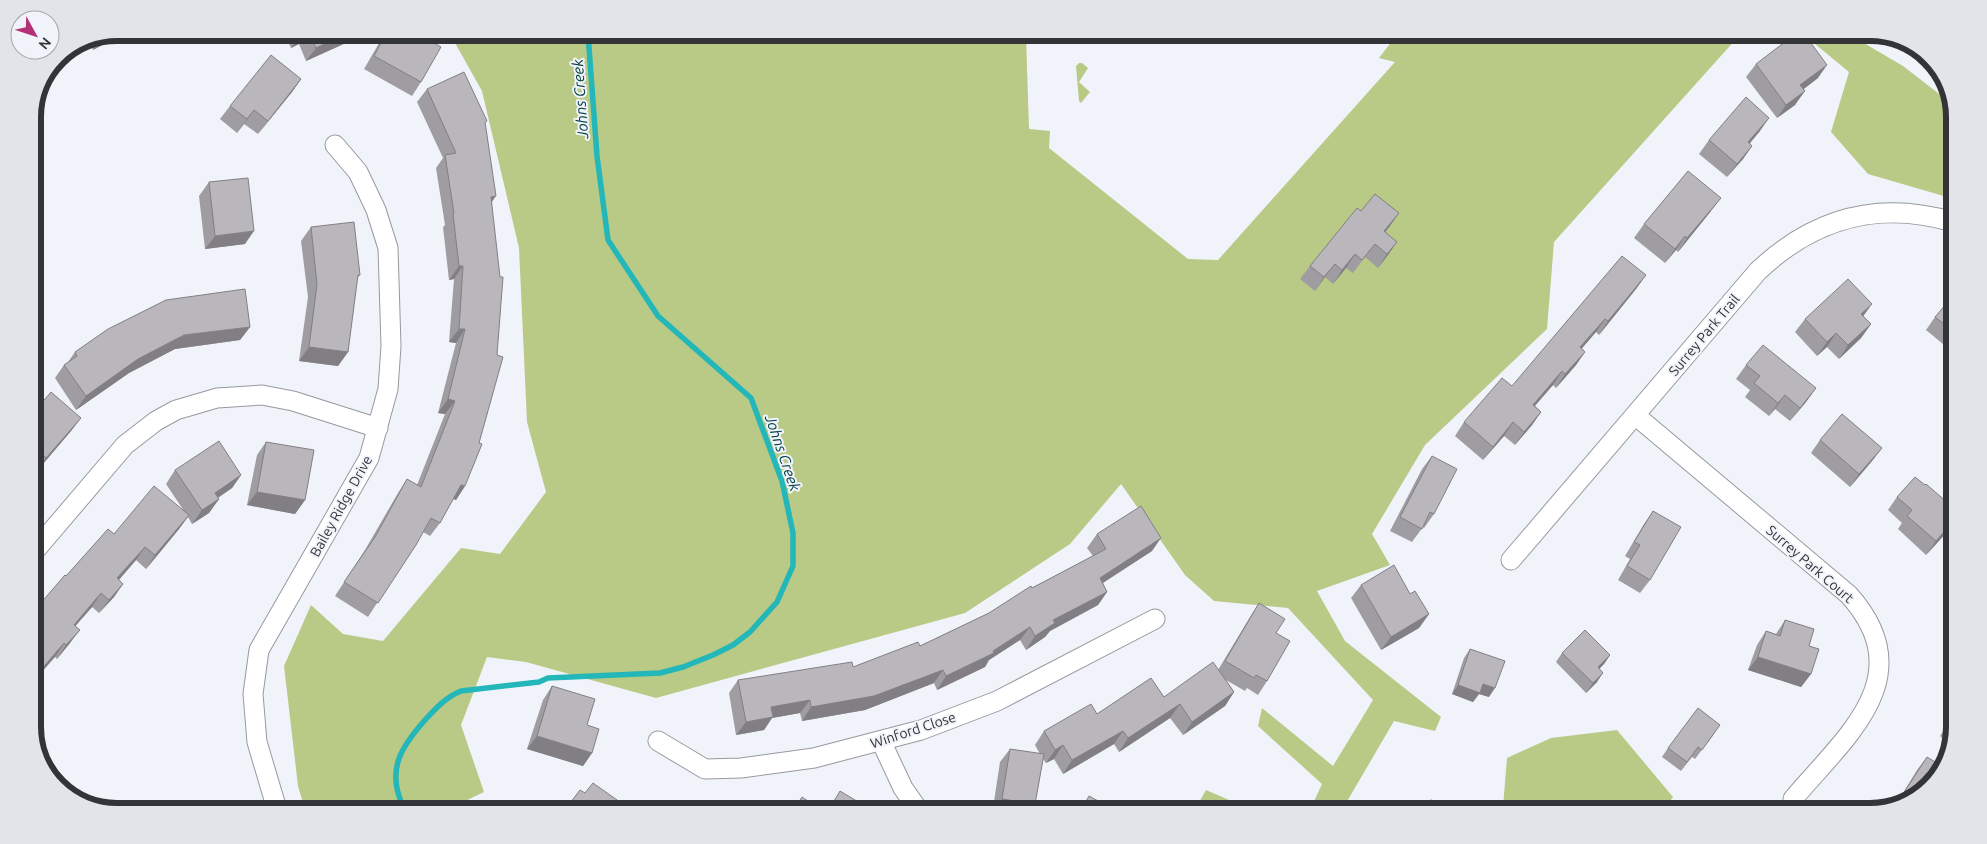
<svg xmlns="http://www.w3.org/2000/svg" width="1987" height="844" font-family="Ubuntu,sans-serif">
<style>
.green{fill:#b9c986}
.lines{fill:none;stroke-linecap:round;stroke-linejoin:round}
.stream{stroke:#23b7b9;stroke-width:5.5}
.minor-casing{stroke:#97999f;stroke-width:21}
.minor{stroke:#fff;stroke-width:19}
.wall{fill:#9f9da2}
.shaded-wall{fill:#827f84}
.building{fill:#b9b6bc;stroke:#827f84}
.labels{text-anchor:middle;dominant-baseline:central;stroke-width:4;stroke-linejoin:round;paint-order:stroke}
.street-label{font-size:14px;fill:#333437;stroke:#f1f3fa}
.water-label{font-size:15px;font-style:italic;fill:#004041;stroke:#f1f3fa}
.rim{fill:none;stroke:#333437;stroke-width:6}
</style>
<rect width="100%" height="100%" fill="#f1f3fa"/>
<!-- green -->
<path class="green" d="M450 34 1026 36 1029 129 1050 131 1049 148 1188 259 1218 260 1395 62 1379 58 1395 37 1737 38 1554 242 1547 329 1425 445 1372 534 1390 565 1317 591 1345 641 1441 717 1435 731 1394 721 1342 810H1310L1322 784 1258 726 1262 708 1333 766 1373 700 1288 608 1214 601 1185 575 1121 484 1070 544 965 613 656 698 526 662 487 657 461 725 484 792 455 806H304L298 786 284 666 311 605 343 634 383 641 461 548 500 554 546 492 527 422 519 248 482 91Z
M1809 39H1857L1903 66 1947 100 1954 112V199L1868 174 1831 132 1849 72Z
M1079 63H1082L1088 68 1079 82 1090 92 1081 103 1079 101 1076 66Z
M1617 730 1673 797 1663 811 1506 810 1503 807 1507 758 1551 738Z
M1206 790 1250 809H1205L1197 806Z"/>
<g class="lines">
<!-- stream -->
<path class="stream" d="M403 806C386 770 401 747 425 720 436 708 446 697 461 691L539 682 548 678 660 673 683 667 713 655 733 645 750 632 777 602 793 566V533L782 481 751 398 658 316 608 240 597 156 588 34"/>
<defs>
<path id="minor" d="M1635 415 1849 595C1922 677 1846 736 1793 799
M33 553 125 445 156 421 176 410 217 398 262 395 293 401 378 428
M1511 560 1758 271C1814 218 1878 200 1953 222
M658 741 705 769 741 768 814 758 921 730 997 701 1155 619
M881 741 903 788 917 808
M276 806 257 742 253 694 259 650 369 458 388 389 391 346 388 248 376 210 358 172 335 145"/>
</defs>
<!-- minor casing -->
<use href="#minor" class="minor-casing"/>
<!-- minor -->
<use href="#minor" class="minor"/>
</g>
<!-- wall -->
<path class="wall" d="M117 32 123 33 121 35 93 50 88 41 64 53 85 39Z
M284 33H361L359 37 306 61 299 44 291 48Z
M385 33 418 34 421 82 412 96 364 69Z
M1920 53 1937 66 1942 79 1916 59Z
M1756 64 1818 78 1803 89 1795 105 1777 118 1746 77Z
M301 79 292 92 258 134 244 124 237 133 220 119 230 106Z
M427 89 485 124 492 203 465 486 456 500 453 499 440 523 430 536 423 532 368 617 335 596 365 550 398 493 407 479 417 485 445 414 438 413 456 343 449 342 454 279 449 280 443 227 445 225 436 168 443 158 417 102Z
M1760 131 1750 143 1752 146 1743 159 1727 177 1699 154 1709 140Z
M209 182 245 244 205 249 199 196Z
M1361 211 1399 213 1385 232 1388 255 1378 268 1365 257 1353 273 1346 268 1333 284 1325 277 1315 291 1300 279 1310 266Z
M1711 211 1678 252 1676 250 1665 263 1634 238 1644 224Z
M311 227 360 275 357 278 348 352 338 366 299 361 308 297 301 241Z
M1646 275 1636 289 1599 335 1596 332 1582 348 1585 352 1576 365 1556 388 1553 385 1535 406 1541 412 1532 425 1515 445 1504 436 1483 460 1455 436 1464 422 1512 386Z
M1953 296 1952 345 1949 349 1926 330 1935 317Z
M1863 316 1871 324 1861 338 1839 359 1827 347 1817 356 1795 332 1805 319Z
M250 327 240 340 175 349 129 373 76 410 55 378 64 365 68 362 75 352Z
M1746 365 1816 388 1806 402 1790 421 1775 409 1769 416 1745 397 1750 390 1736 379Z
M33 413 81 418 71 431 37 471 33 468Z
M1820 440 1882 448 1872 461 1850 487 1811 453Z
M266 442 305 500 295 514 247 505 257 455Z
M1432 456 1434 514 1424 528 1423 527 1412 542 1390 531 1422 469Z
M175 470 241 475 232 488 218 498 219 499 209 513 192 524 188 517 179 529 146 569 136 560 119 580 123 584 114 597 99 613 92 607 75 626 70 643 57 659 55 657 66 576 114 534 184 511 166 484Z
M1897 497 1946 506 1948 531 1926 555 1898 529 1902 523 1888 510Z
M1653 511 1650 580 1640 593 1618 580 1630 559 1625 556 1644 524Z
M1097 534 1152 551 1103 583 1107 592 1098 605 1050 631 1045 637 1026 650 1020 640 989 660 985 667 937 690 934 683 865 710 802 721 800 713 772 718 764 730 736 735 729 693 738 680 853 667 920 646 989 613 1032 588 1093 556 1087 548Z
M1361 585 1410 594 1429 614 1419 628 1381 650 1351 598Z
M1259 603 1276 633 1267 681 1258 695 1247 688 1245 691 1226 680 1234 692 1225 706 1183 735 1170 718 1119 752 1114 744 1063 774 1054 759 1046 763 1043 759 1035 804 1032 809 993 808 1000 762 1010 749 1040 754 1035 745 1044 731 1097 714 1164 697 1218 670 1250 617Z
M1785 620 1809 646 1811 674 1801 687 1748 670 1757 645 1766 631 1776 634Z
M1470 649 1489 697 1479 694 1473 702 1452 694 1464 658Z
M1562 653 1610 655 1604 664 1599 669 1597 682 1586 693 1556 662Z
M552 686 587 725 592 753 583 766 527 749 543 700Z
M1948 724V744L1940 736Z
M1714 734 1695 759 1692 757 1681 771 1662 757 1668 748Z
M1927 757 1917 797 1897 803 1917 770Z
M1417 803 1434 810H1413Z"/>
<!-- shaded-wall -->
<path class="shaded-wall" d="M117 32 123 33 121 35 93 50 102 36Z
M304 33H307L299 44 291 48 301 34Z
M347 33H361L359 37 306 61 316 48Z
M90 38 88 41 64 53 85 39Z
M1827 65 1818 78 1791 99 1800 85Z
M301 79 292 92 258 134 268 121Z
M1805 91 1795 105 1777 118 1786 105Z
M254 110 244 124 237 133 247 119Z
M1769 118 1760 131 1739 156 1748 142Z
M1752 146 1743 159 1727 177 1737 164Z
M496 196 487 209 491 197Z
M1721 198 1711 211 1678 252 1687 238Z
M1399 213 1390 226 1375 245 1384 231Z
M254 231 245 244 205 249 215 236Z
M1685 236 1676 250 1665 263 1675 249Z
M1397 242 1388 255 1378 268 1387 254Z
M1355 254 1346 268 1333 284 1342 270Z
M1335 264 1325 277 1315 291 1324 277Z
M459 266H463L454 279 449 280Z
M1646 275 1636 289 1599 335 1608 321Z
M1872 304 1862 318 1861 314Z
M1605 319 1596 332 1571 361 1580 347Z
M1871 324 1861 338 1839 359 1848 345Z
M250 327 240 340 175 349 129 373 76 410 86 396 138 359 184 335Z
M459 329H465L456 343 449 342Z
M1836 333 1827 347 1817 356 1827 342Z
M309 347 348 352 338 366 299 361Z
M1585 352 1576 365 1556 388 1565 374Z
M1562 371 1553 385 1524 418 1533 405Z
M1816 388 1806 402 1790 421 1800 408Z
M1785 395 1775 409 1769 416 1778 403Z
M448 399 455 401 445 414 438 413Z
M1541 412 1532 425 1515 445 1524 432Z
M81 418 71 431 37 471 46 458Z
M1513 422 1504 436 1483 460 1493 447Z
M1882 448 1872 461 1850 487 1859 474Z
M241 475 232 488 205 506 215 493Z
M461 485 465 486 456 500 452 498Z
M257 492 305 500 295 514 247 505Z
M219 499 209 513 192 524 202 510Z
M189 515 179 529 146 569 155 555Z
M1950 525V528L1948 531 1926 555 1936 541Z
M1161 538 1152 551 1090 591 1100 578Z
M145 547 136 560 108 592 117 578Z
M123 584 114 597 99 613 109 600Z
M1107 592 1098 605 1050 631 1045 637 1026 650 1035 636 1053 620Z
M101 593 92 607 65 638 74 625Z
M1429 614 1419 628 1381 650 1391 637Z
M1030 627 1020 640 989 660 985 667 937 690 946 676 993 651Z
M80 630 70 643 57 659 66 645Z
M64 643 55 657 33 682V679Z
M1610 655 1604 664 1592 676 1598 667Z
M1758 657 1811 674 1801 687 1748 670Z
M943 670 934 683 865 710 802 721 811 707Z
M1603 673 1597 682 1586 693 1593 683Z
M1483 684 1495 688 1489 697 1479 694 1473 702 1452 694 1458 685Z
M1234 692 1225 706 1183 735 1192 722Z
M810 700 800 713 772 718 764 730 736 735 746 722 771 707Z
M1180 704 1170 718 1119 752 1128 738Z
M1123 731 1114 744 1063 774 1072 760Z
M537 736 592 753 583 766 527 749Z
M1063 745 1054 759 1046 763 1055 750Z
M1002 799 1035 804 1032 809 995 808Z"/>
<!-- building -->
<path class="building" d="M309 33H347L316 48Z
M386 33 418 34 441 47 421 82 374 56Z
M1790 38 1808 39 1827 65 1800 85 1805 91 1786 105 1756 64Z
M271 55 301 79 268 121 254 110 247 119 230 106Z
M464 72 487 121 485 122 496 196 491 197 500 277H503L497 355 503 357 479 443 482 444 465 486 461 485 440 523 431 518 416 545 378 603 344 582 375 537 407 479 421 487 455 401 448 399 465 329H459L463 266H459L453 214 454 213 445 155 456 153 427 89Z
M1746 97 1769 118 1748 142 1752 146 1737 164 1709 140Z
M1688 171 1721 198 1687 238 1685 236 1675 249 1644 224Z
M248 178 254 231 215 236 209 182Z
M1375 194 1399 213 1384 231 1397 242 1387 254 1375 244 1362 260 1355 254 1342 270 1335 264 1324 277 1310 266 1357 208 1361 211Z
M354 222 360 275H358L348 352 309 347 317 284 311 227Z
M1622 256 1646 275 1608 321 1605 319 1580 347 1585 352 1565 374 1562 371 1533 405 1541 412 1524 432 1513 422 1493 447 1464 422 1502 378 1512 386Z
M1848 279 1872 304 1861 314 1871 324 1848 345 1836 333 1827 342 1805 319Z
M245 289 250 327 184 335 138 359 86 396 64 365 77 356 75 352 108 329 166 300Z
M1953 296 1952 330 1935 317Z
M1763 345 1816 388 1800 408 1785 395 1778 403 1754 383 1760 376 1746 365Z
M51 392 81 418 46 458 33 446V413Z
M1842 414 1882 448 1859 474 1820 440Z
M219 441 241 475 215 493 219 499 202 510 175 470Z
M266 442 314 450 305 500 257 492Z
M1432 456 1457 469 1434 514 1430 512 1422 529 1400 517Z
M1915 477 1925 485 1926 484 1948 503 1946 506 1951 511 1950 525 1936 541 1907 516 1912 510 1897 497Z
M154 486 189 515 155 555 145 547 117 578 123 584 109 600 101 593 74 625 80 630 66 645 64 643 33 679V612L65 575 66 576 108 529 114 534Z
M1141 506 1161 538 1100 578 1107 592 1053 620 1055 623 1035 636 1030 627 993 651 994 653 946 676 943 670 874 696 811 707 810 700 771 707 773 717 746 722 738 680 852 662 853 667 918 642 920 646 989 613 1031 586 1032 588 1106 549 1097 534Z
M1653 511 1681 527 1650 580 1627 566 1640 545 1634 542Z
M1394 565 1410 594 1415 591 1429 614 1391 637 1361 585Z
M1259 603 1285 619 1276 633 1290 641 1267 681 1256 675 1254 678 1225 661Z
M1785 620 1814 629 1809 646 1819 649 1811 674 1758 657 1766 631 1780 636Z
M1585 630 1610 655 1598 667 1603 673 1593 683 1562 653Z
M1470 649 1505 661 1495 688 1483 684 1480 693 1458 685Z
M1213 662 1234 692 1192 722 1180 704 1128 738 1123 731 1072 760 1063 745 1055 750 1044 731 1091 704 1097 714 1151 678 1164 697Z
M552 686 595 699 587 725 599 729 592 753 537 736Z
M1698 708 1720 725 1702 750 1698 747 1687 762 1668 748Z
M1010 749 1044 754 1035 804 1002 799Z
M1927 757 1942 766 1917 797 1902 802 1899 800Z
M593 783 627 807H567L580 790 585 793Z
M840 791 860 803 859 806 863 808H830Z
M1089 796 1113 809H1082Z
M802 797 818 808H795Z
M1432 800 1434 810H1419L1417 803Z
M1452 807V810H1434Z"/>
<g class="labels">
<!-- street labels -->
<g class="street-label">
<text transform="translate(1704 335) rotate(-50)">Surrey Park Trail</text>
<text transform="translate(341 506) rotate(-61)">Bailey Ridge Drive</text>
<text transform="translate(1810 564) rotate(41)">Surrey Park Court</text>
<text transform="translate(913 730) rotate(-18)">Winford Close</text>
</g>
<!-- water labels -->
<g class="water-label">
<text transform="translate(580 99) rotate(-94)">Johns Creek</text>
<text transform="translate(783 453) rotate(71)">Johns Creek</text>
</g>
</g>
<!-- crop -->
<path d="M0 0H1987V844H0ZM117 41H1870A76 76 0 0 1 1946 117V727A76 76 0 0 1 1870 803H117A76 76 0 0 1 41 727V117A76 76 0 0 1 117 41Z" fill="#e2e4ea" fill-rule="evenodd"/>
<path class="rim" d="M117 41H1870A76 76 0 0 1 1946 117V727A76 76 0 0 1 1870 803H117A76 76 0 0 1 41 727V117A76 76 0 0 1 117 41Z"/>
<!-- north arrow -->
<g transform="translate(35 35) rotate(130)"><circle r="24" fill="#f1f3fa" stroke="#a5a7ac"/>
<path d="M0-4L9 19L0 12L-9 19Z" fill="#b32f76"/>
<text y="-8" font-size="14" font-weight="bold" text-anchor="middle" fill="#333437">N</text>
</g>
</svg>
